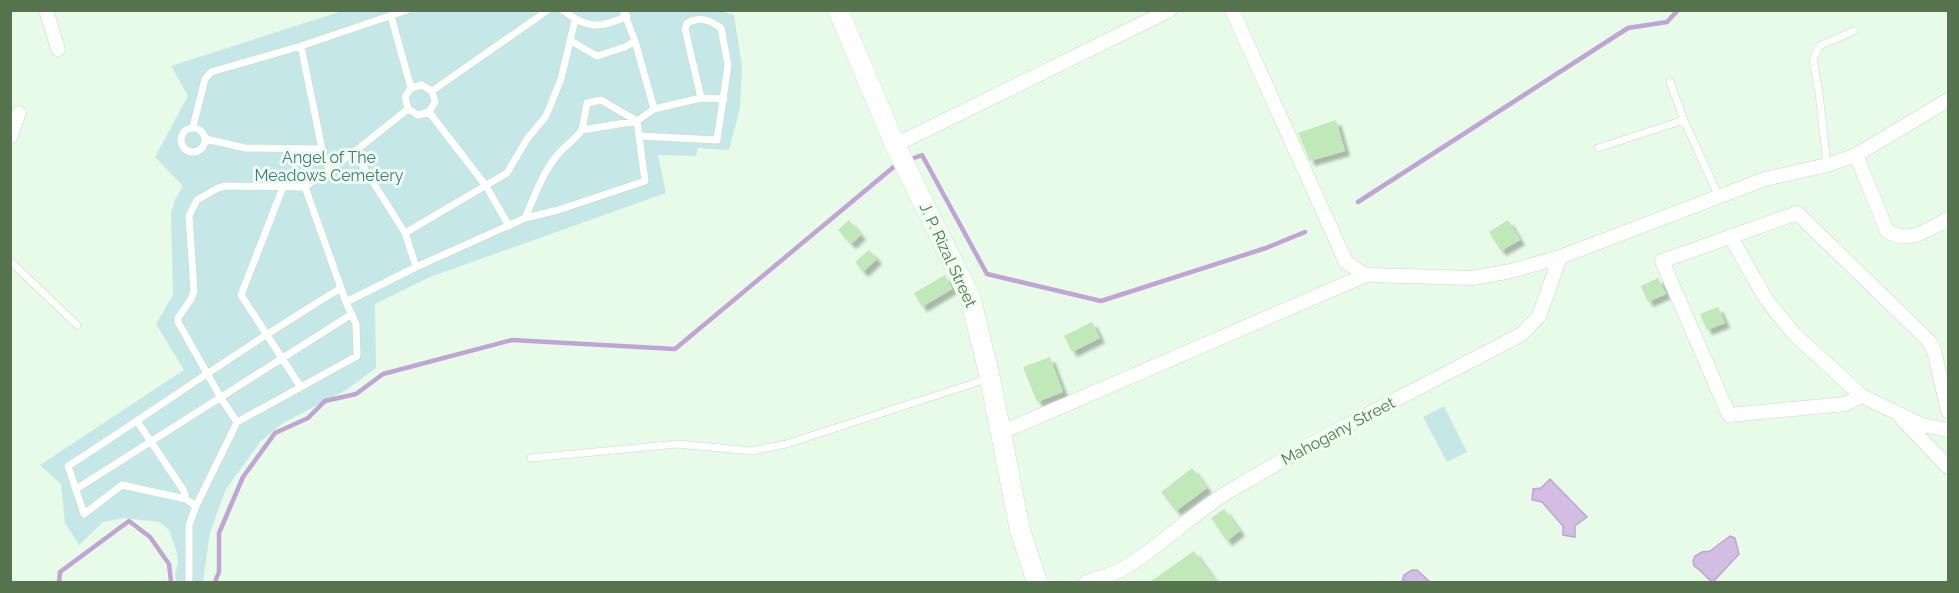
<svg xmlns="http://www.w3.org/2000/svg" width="1959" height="593" font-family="Raleway,sans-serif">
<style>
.green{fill:#c6e7e8}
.water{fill:#d3bde3;stroke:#c1a4d5;stroke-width:1.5}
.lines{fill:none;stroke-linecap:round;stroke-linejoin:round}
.stream{stroke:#c1a4d5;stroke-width:4.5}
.building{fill:#c1e8b9;filter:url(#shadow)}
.lane-casing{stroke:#c3ddc0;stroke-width:8}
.street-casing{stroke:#c3ddc0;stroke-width:15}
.secondary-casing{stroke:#c7e6c3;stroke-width:21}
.lane{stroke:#fff;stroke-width:7}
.street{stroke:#fff;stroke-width:14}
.secondary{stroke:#fff;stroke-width:20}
.labels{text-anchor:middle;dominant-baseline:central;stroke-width:6;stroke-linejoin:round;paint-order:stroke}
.park-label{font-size:16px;fill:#49767e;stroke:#edfeee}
.street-label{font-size:16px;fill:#55734d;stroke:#edfeee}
</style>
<defs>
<filter id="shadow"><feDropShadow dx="5" dy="5" stdDeviation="1.5" flood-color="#0004"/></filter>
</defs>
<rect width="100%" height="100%" fill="#e7fbe8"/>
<!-- green -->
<path class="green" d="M717 10 734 15 742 66 740 108 729 150 698 148 696 156 658 155 666 193 430 277 375 304 376 368 346 390 283 423 261 441 226 489 210 532 203 582H176L175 573 178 564 177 553 169 530 160 522 124 518 103 522 79 545 65 523 61 484 40 465 184 370 156 324 173 295 171 214 175 200 183 186 155 157 188 96 171 66 342 11Z
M1444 406 1467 452 1447 462 1423 417Z"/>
<!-- water -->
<path class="water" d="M1550 479 1587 517 1575 526V537L1563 535V526L1542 502 1532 500 1533 489 1541 488Z
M1730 536 1735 538 1739 554 1713 582C1705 578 1702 570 1694 566L1693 561 1695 556 1702 552 1710 551Z
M1412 570H1417L1430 582H1402L1404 575Z"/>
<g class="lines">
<!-- stream -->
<path class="stream" d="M914 158 922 155 987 274 1101 301 1266 248 1305 232
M1358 202 1628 28 1667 22 1678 10
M59 582 60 572 129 521 150 537 169 564 171 582
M215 582 219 572V533L243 477 275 433 308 418 325 401 356 394 383 374 512 340 675 349 896 165"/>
</g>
<!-- building -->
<path class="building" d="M1336 120 1345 151 1310 161 1298 133Z
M849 220 861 235 851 244 838 230Z
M1508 220 1520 240 1501 251 1489 232Z
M869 250 877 259 863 272 855 262Z
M945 275 952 289 922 307 914 293Z
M1658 278 1666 294 1648 302 1641 286Z
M1718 307 1725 323 1707 330 1700 314Z
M1092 322 1100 338 1072 352 1064 336Z
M1050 357 1063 392 1037 402 1023 367Z
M1192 468 1207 488 1176 511 1161 492Z
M1224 509 1240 531 1227 541 1211 518Z
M1194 551 1216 582H1150Z"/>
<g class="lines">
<defs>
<path id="lane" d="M563 10C586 29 600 29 627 16
M623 10 635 41 654 109
M391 16 411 88 405 97 408 109 418 115 429 112 435 102 432 91 422 85 411 88
M571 41 597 56 625 47 635 41
M301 46 322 149 329 170
M1670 82 1684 120 1719 197
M432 91 548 10
M429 112 486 186 509 226
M193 127 205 79 211 72 301 46 407 10
M181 140a12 12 0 1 1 24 0a12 12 0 1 1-24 0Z
M639 136 717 140 728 65 721 28C710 20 700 16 687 23L685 29 701 98
M206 139 245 148 322 149
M1598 148 1684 120
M354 152 405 233 416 267
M1827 165 1819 93 1813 60 1819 46 1854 31
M283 187 241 295 300 386
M525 218C534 198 541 176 555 158 562 148 574 141 582 130L637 121 654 109 701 98 724 99
M405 233 507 173 527 139 546 116 561 79 575 20
M10 261 77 325
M346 302 416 267 525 218 558 210 645 181 637 121 601 100 587 103 582 130
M137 421 184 491 186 499
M237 422 221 398 178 322V318L191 299 194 291 189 216 197 200 218 188 226 186 305 187 354 152 408 109
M531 458 678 444 752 451 786 444 987 379
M76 489 352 314
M196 506 186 499 122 485 84 514 68 466C159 407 248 344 341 288
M189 582V525L196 506 237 422 357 356 356 324 346 302 305 187"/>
<path id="street" d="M46 10 58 49
M1232 10 1346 262 1366 275 1473 278 1511 271 1560 257 1765 179 1827 165 1856 155 1948 100
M10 137 19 113
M895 145 1170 10
M1856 155 1887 231C1909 245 1928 229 1948 219
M1730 236 1766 299 1794 334 1862 396 1922 425 1948 430
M1862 396 1845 404 1729 415 1662 261 1797 213 1929 341 1934 351 1948 411
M1902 419 1948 467
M1000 433 1366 275
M1086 582C1102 578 1118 573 1132 563 1166 541 1196 511 1231 490 1326 434 1425 385 1522 334L1539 316 1560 257"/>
<path id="secondary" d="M838 10 895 145 971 300 990 378 1020 530 1037 582"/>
</defs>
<!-- lane casing -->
<use href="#lane" class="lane-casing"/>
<!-- street casing -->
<use href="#street" class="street-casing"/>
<!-- secondary casing -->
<use href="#secondary" class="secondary-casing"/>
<!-- lane -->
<use href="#lane" class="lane"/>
<!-- street -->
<use href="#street" class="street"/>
<!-- secondary -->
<use href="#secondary" class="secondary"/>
</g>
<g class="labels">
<!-- park labels -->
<g class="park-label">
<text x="329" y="157">Angel of The<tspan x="329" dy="18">Meadows Cemetery</tspan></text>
</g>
<!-- street labels -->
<g class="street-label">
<text transform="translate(948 255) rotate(65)">J. P. Rizal Street</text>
<text transform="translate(1338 431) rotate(-28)">Mahogany Street</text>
</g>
</g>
<!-- border -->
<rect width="1959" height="593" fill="none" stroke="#55734d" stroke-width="24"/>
</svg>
